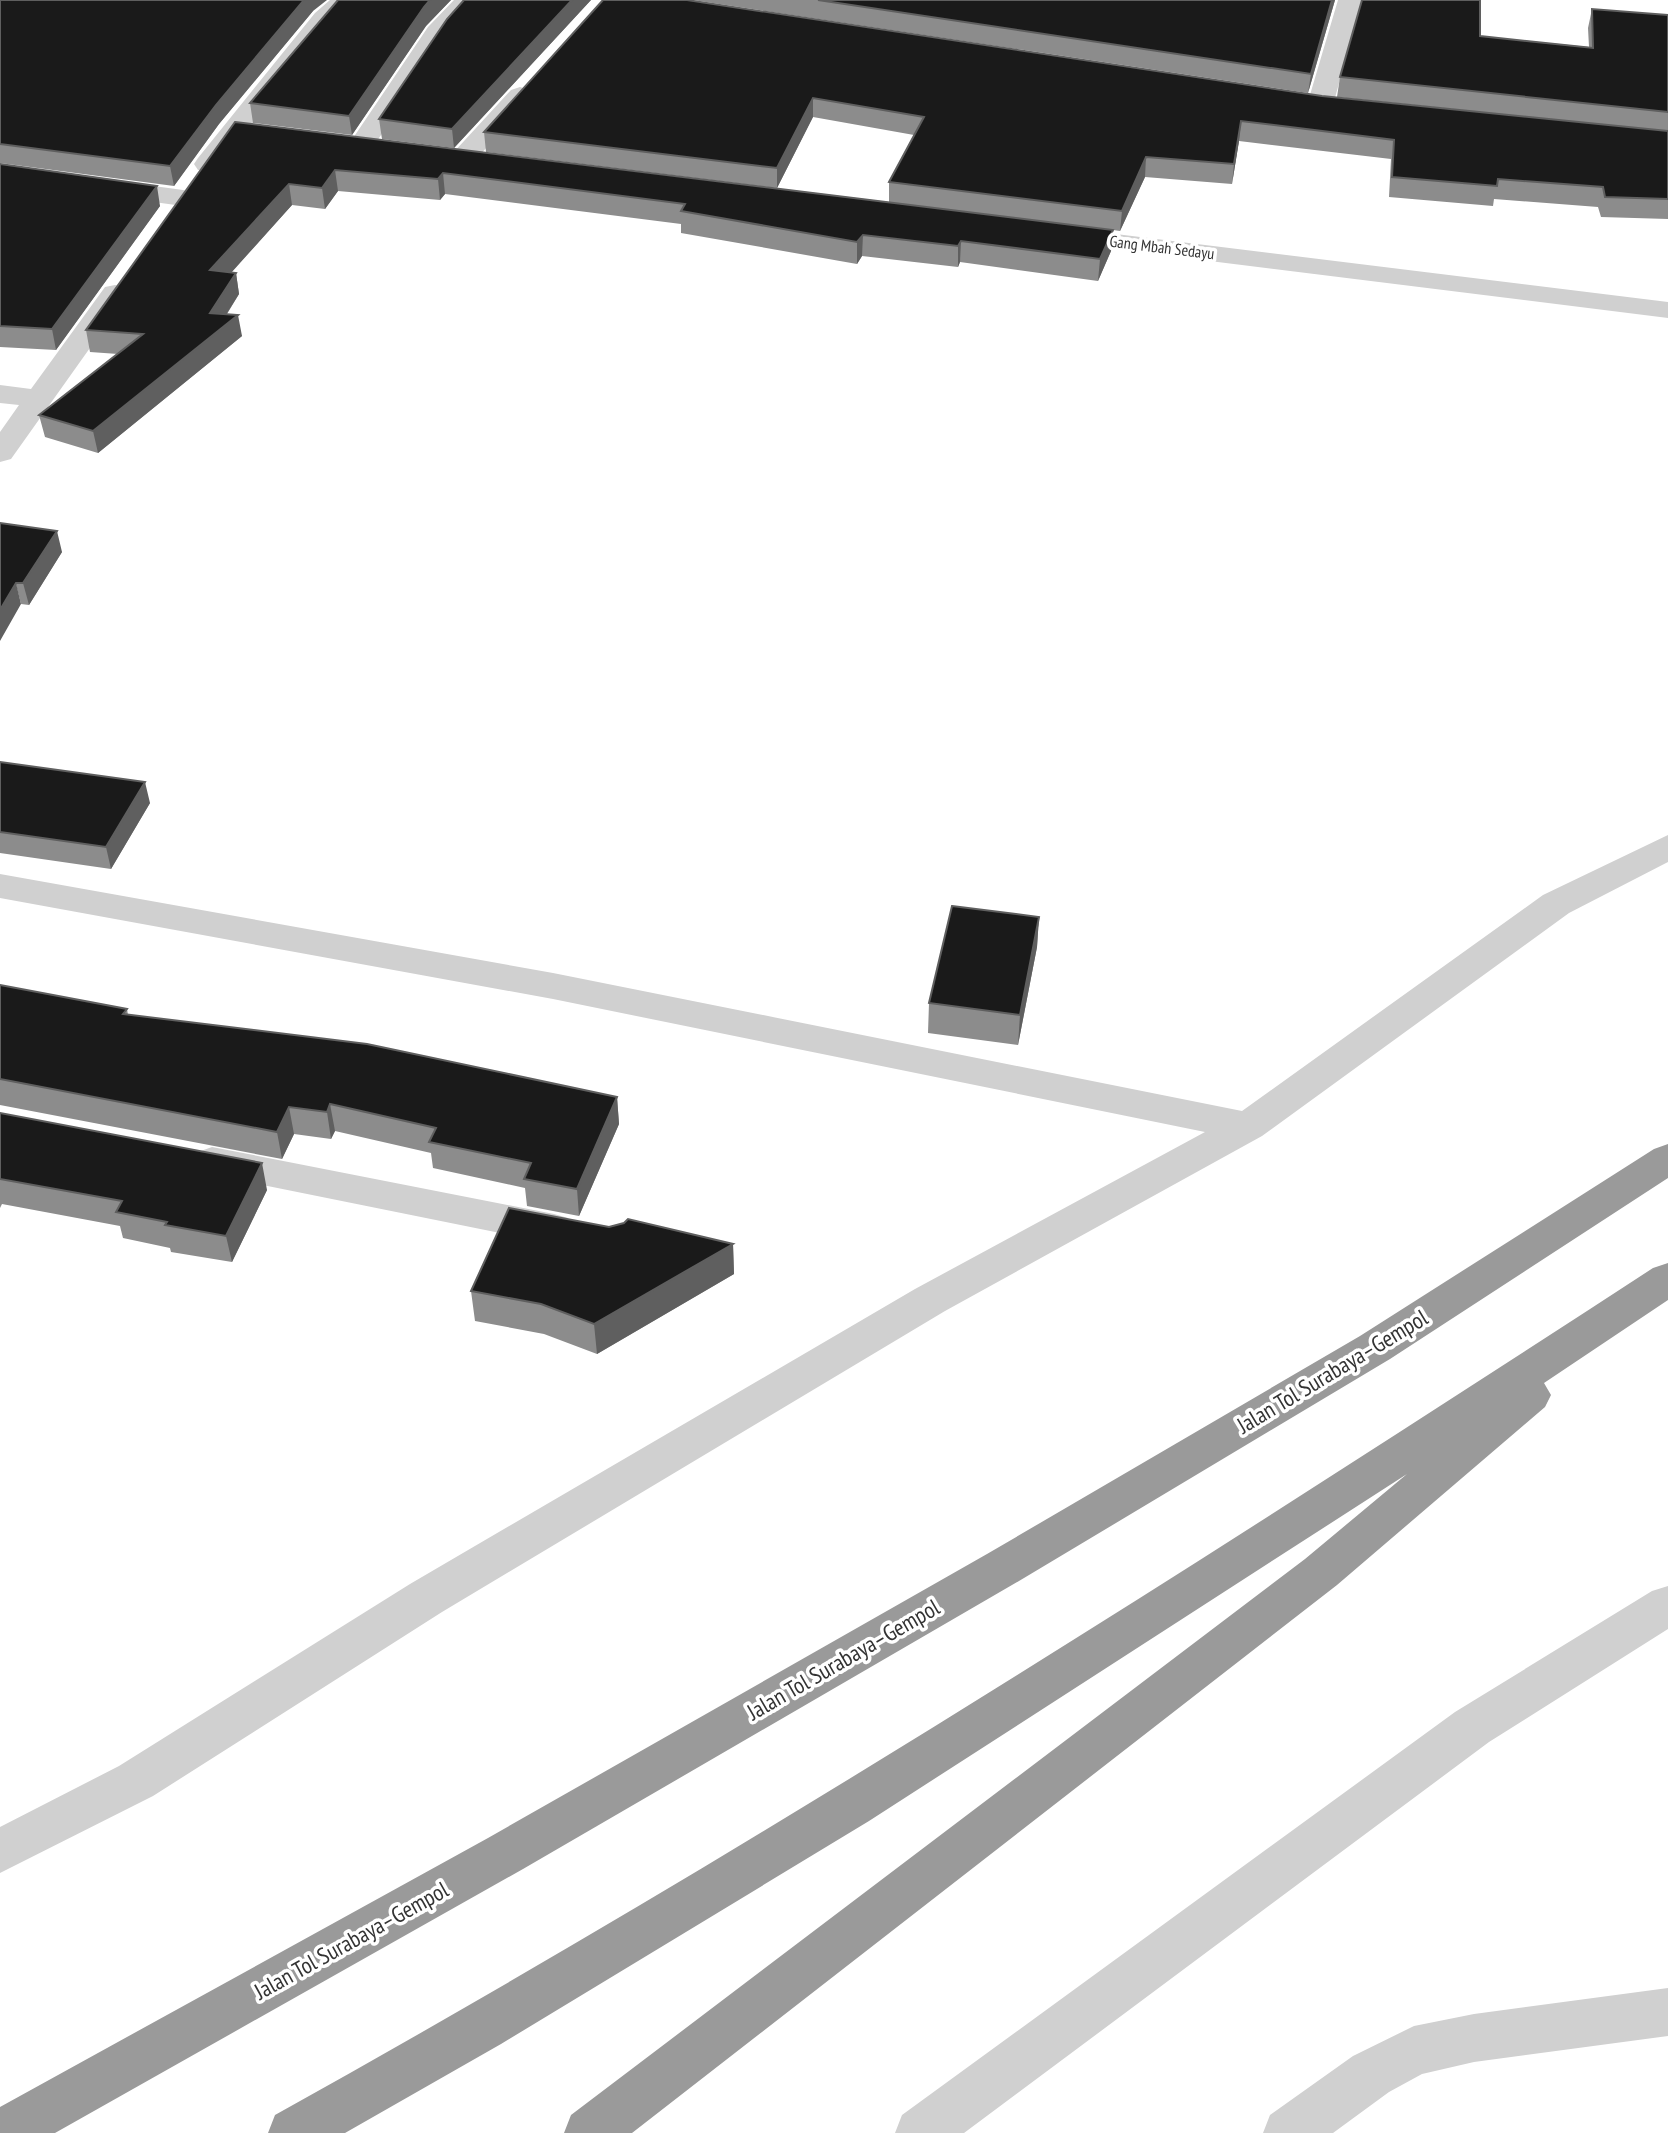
<svg xmlns="http://www.w3.org/2000/svg" width="1668" height="2133" font-family="'PT Sans Narrow',sans-serif">
<style>
.lines{fill:none;stroke-linecap:round;stroke-linejoin:round}
.minor{fill:#d0d0d0;fill-rule:evenodd}
.motorway{fill:#9a9a9a;fill-rule:evenodd}
.wall{fill:#8c8c8c}
.shaded-wall{fill:#5f5f5f}
.building{fill:#1a1a1a;stroke:#5f5f5f;stroke-width:2}
.labels{text-anchor:middle;dominant-baseline:central;stroke-width:7;stroke-linejoin:round;paint-order:stroke}
.far-street-label{font-size:16px;fill:#333;stroke:#fff}
.near-street-label{font-size:23px;fill:#333;stroke:#fff}
</style>
<rect width="100%" height="100%" fill="#fff"/>
<g class="lines">
<!-- minor -->
<path class="minor" d="M330 0H357L333 23 216 170H198L194 164 198 158 315 13Z
M454 0H480L447 36 369 153H351L347 147 428 27Z
M1338 0H1362L1333 105 1329 110H1311L1307 105Z
M520 87 529 90 533 95 529 100 471 165H453L449 159 453 153 511 90Z
M0 165 183 190 192 192 196 198 192 204 183 206 0 181Z
M1059 227 1668 302V318L1049 241 1045 235 1049 229Z
M115 285 125 287 129 293 11 459 0 462V432L19 405 0 403V385L31 389 105 287Z
M1668 835V862L1569 913 1262 1136 945 1311 442 1612 153 1796 0 1873V1827L119 1766 410 1584 915 1289 1205 1132 553 999 0 898V874L553 973 1242 1111 1543 895Z
M212 1147 554 1214 568 1218 574 1229 568 1240 554 1244 198 1172 192 1162 198 1152Z
M1668 1586V1629L1489 1742 964 2133H895L902 2115 1455 1712 1652 1591Z
M1668 1988V2036L1474 2062 1422 2074 1389 2092 1333 2133H1263L1270 2115 1353 2056 1414 2026 1474 2014Z"/>
<!-- motorway -->
<path class="motorway" d="M1668 1144V1178L1390 1359 1019 1581 523 1869 55 2133H0V2107L488 1838 987 1554 1360 1336 1654 1149Z
M1668 1263V1300L1544 1383 1551 1395 1545 1407 1337 1585 632 2133H564L571 2115 1305 1559 1407 1474 869 1821 501 2044 345 2133H268L275 2115C747 1853 1201 1562 1653 1268Z"/>
</g>
<!-- wall -->
<path class="wall" d="M0 0 313 11 219 124 174 186 0 163Z
M338 0H451L426 26 352 135 253 123 250 103Z
M464 0H591L454 148 382 139 379 119Z
M603 0 1322 96 1482 112 1337 97 1340 77 1480 36 1589 47 1588 28 1592 9 1668 15V219L1601 217 1598 207 1494 199 1493 206 1389 197 1391 159 1239 141 1232 184 1145 177 1120 231 1113 230 1111 251 1098 281 960 262 958 267 862 256 857 264 681 233V224L445 194 440 200 338 191 325 209 292 205 231 272 236 273 239 294 227 314 242 336 98 453 45 437 39 415 118 354 90 352 86 330 235 122 889 202V182L914 135 813 117 777 188 486 152 484 132Z
M693 0H1335L1308 93Z
M0 164 160 206 56 350 0 347Z
M0 523 62 552 29 605 21 604Z
M0 762 150 803 111 869 0 853Z
M1039 917 1037 947 1018 1045 928 1033 929 1003Z
M0 985 127 1009 128 1015 617 1097 619 1124 579 1216 527 1206 525 1188 433 1168 431 1153 335 1131 331 1139 294 1134 282 1159 0 1105Z
M0 1113 267 1190 232 1262 171 1252 170 1248 123 1238 120 1226 2 1204 0 1208Z
M609 1227 733 1244 734 1274 597 1354 544 1334 475 1321 471 1291Z"/>
<!-- shaded-wall -->
<path class="shaded-wall" d="M304 0H327L313 11 219 124 174 186 170 166 216 105Z
M430 0H451L426 26 352 135 349 116 424 7Z
M572 0H591L454 148 452 129Z
M1332 0H1335L1308 93 1311 74Z
M813 98V117L777 188V168Z
M1241 121 1239 141 1232 184 1234 164Z
M1146 157 1145 177 1120 231 1122 211Z
M335 170 338 191 325 209 322 188Z
M443 173 445 194 440 200 438 179Z
M289 184 292 205 214 292 210 270Z
M157 186 160 206 56 350 52 329Z
M1113 230 1111 251 1098 281 1100 259Z
M863 235 862 256 857 264V242Z
M961 241 960 262 958 267V246Z
M236 273 239 294 214 334 238 315 242 336 98 453 93 431 210 313Z
M57 531 62 552 29 605 23 583Z
M16 583 21 604 0 641V610Z
M145 782 150 803 111 869 106 847Z
M1039 917 1037 947 1018 1045 1020 1015Z
M617 1097 619 1124 579 1216 577 1189Z
M330 1104 335 1131 331 1139 327 1112Z
M289 1107 294 1134 282 1159 277 1132Z
M262 1163 267 1190 232 1262 226 1236Z
M733 1244 734 1274 597 1354 594 1324Z"/>
<!-- building -->
<path class="building" d="M0 0H304L216 105 170 166 0 144Z
M338 0H430L424 7 349 116 250 103Z
M464 0H572L452 129 379 119 447 19Z
M603 0H687L1322 96 1668 131V199L1605 197 1603 187 1498 179 1497 186 1392 177 1394 140 1241 121 1234 164 1146 157 1122 211 889 182 924 117 813 98 777 168 484 132Z
M818 0H1332L1311 74Z
M1362 0H1480V36L1593 48 1592 9 1668 15V112L1340 77Z
M235 122 1113 230 1100 259 961 241 958 246 863 235 857 242 681 211 685 204 443 173 438 179 335 170 322 188 289 184 210 270 236 273 210 313 238 315 93 431 39 415 143 334 86 330Z
M0 164 157 186 52 329 0 326Z
M0 523 57 531 23 583H16L0 610Z
M0 762 145 782 106 847 0 832Z
M952 906 1039 917 1020 1015 929 1003Z
M0 985 127 1009 123 1014 367 1044 617 1097 577 1189 524 1179 531 1163 429 1142 436 1128 330 1104 327 1112 289 1107 277 1132 0 1079Z
M0 1113 262 1163 226 1236 165 1225 167 1222 116 1212 122 1201 0 1179Z
M509 1208 609 1227 624 1223 628 1219 733 1244 594 1324 541 1304 471 1291Z"/>
<g class="labels">
<!-- far-street labels -->
<g class="far-street-label">
<text transform="translate(1162 247) rotate(7)">Gang Mbah Sedayu</text>
</g>
<!-- near-street labels -->
<g class="near-street-label">
<text transform="translate(1332 1371) rotate(-31)">Jalan Tol Surabaya–Gempol</text>
<text transform="translate(843 1659) rotate(-30)">Jalan Tol Surabaya–Gempol</text>
<text transform="translate(351 1940) rotate(-29)">Jalan Tol Surabaya–Gempol</text>
</g>
</g>
</svg>
